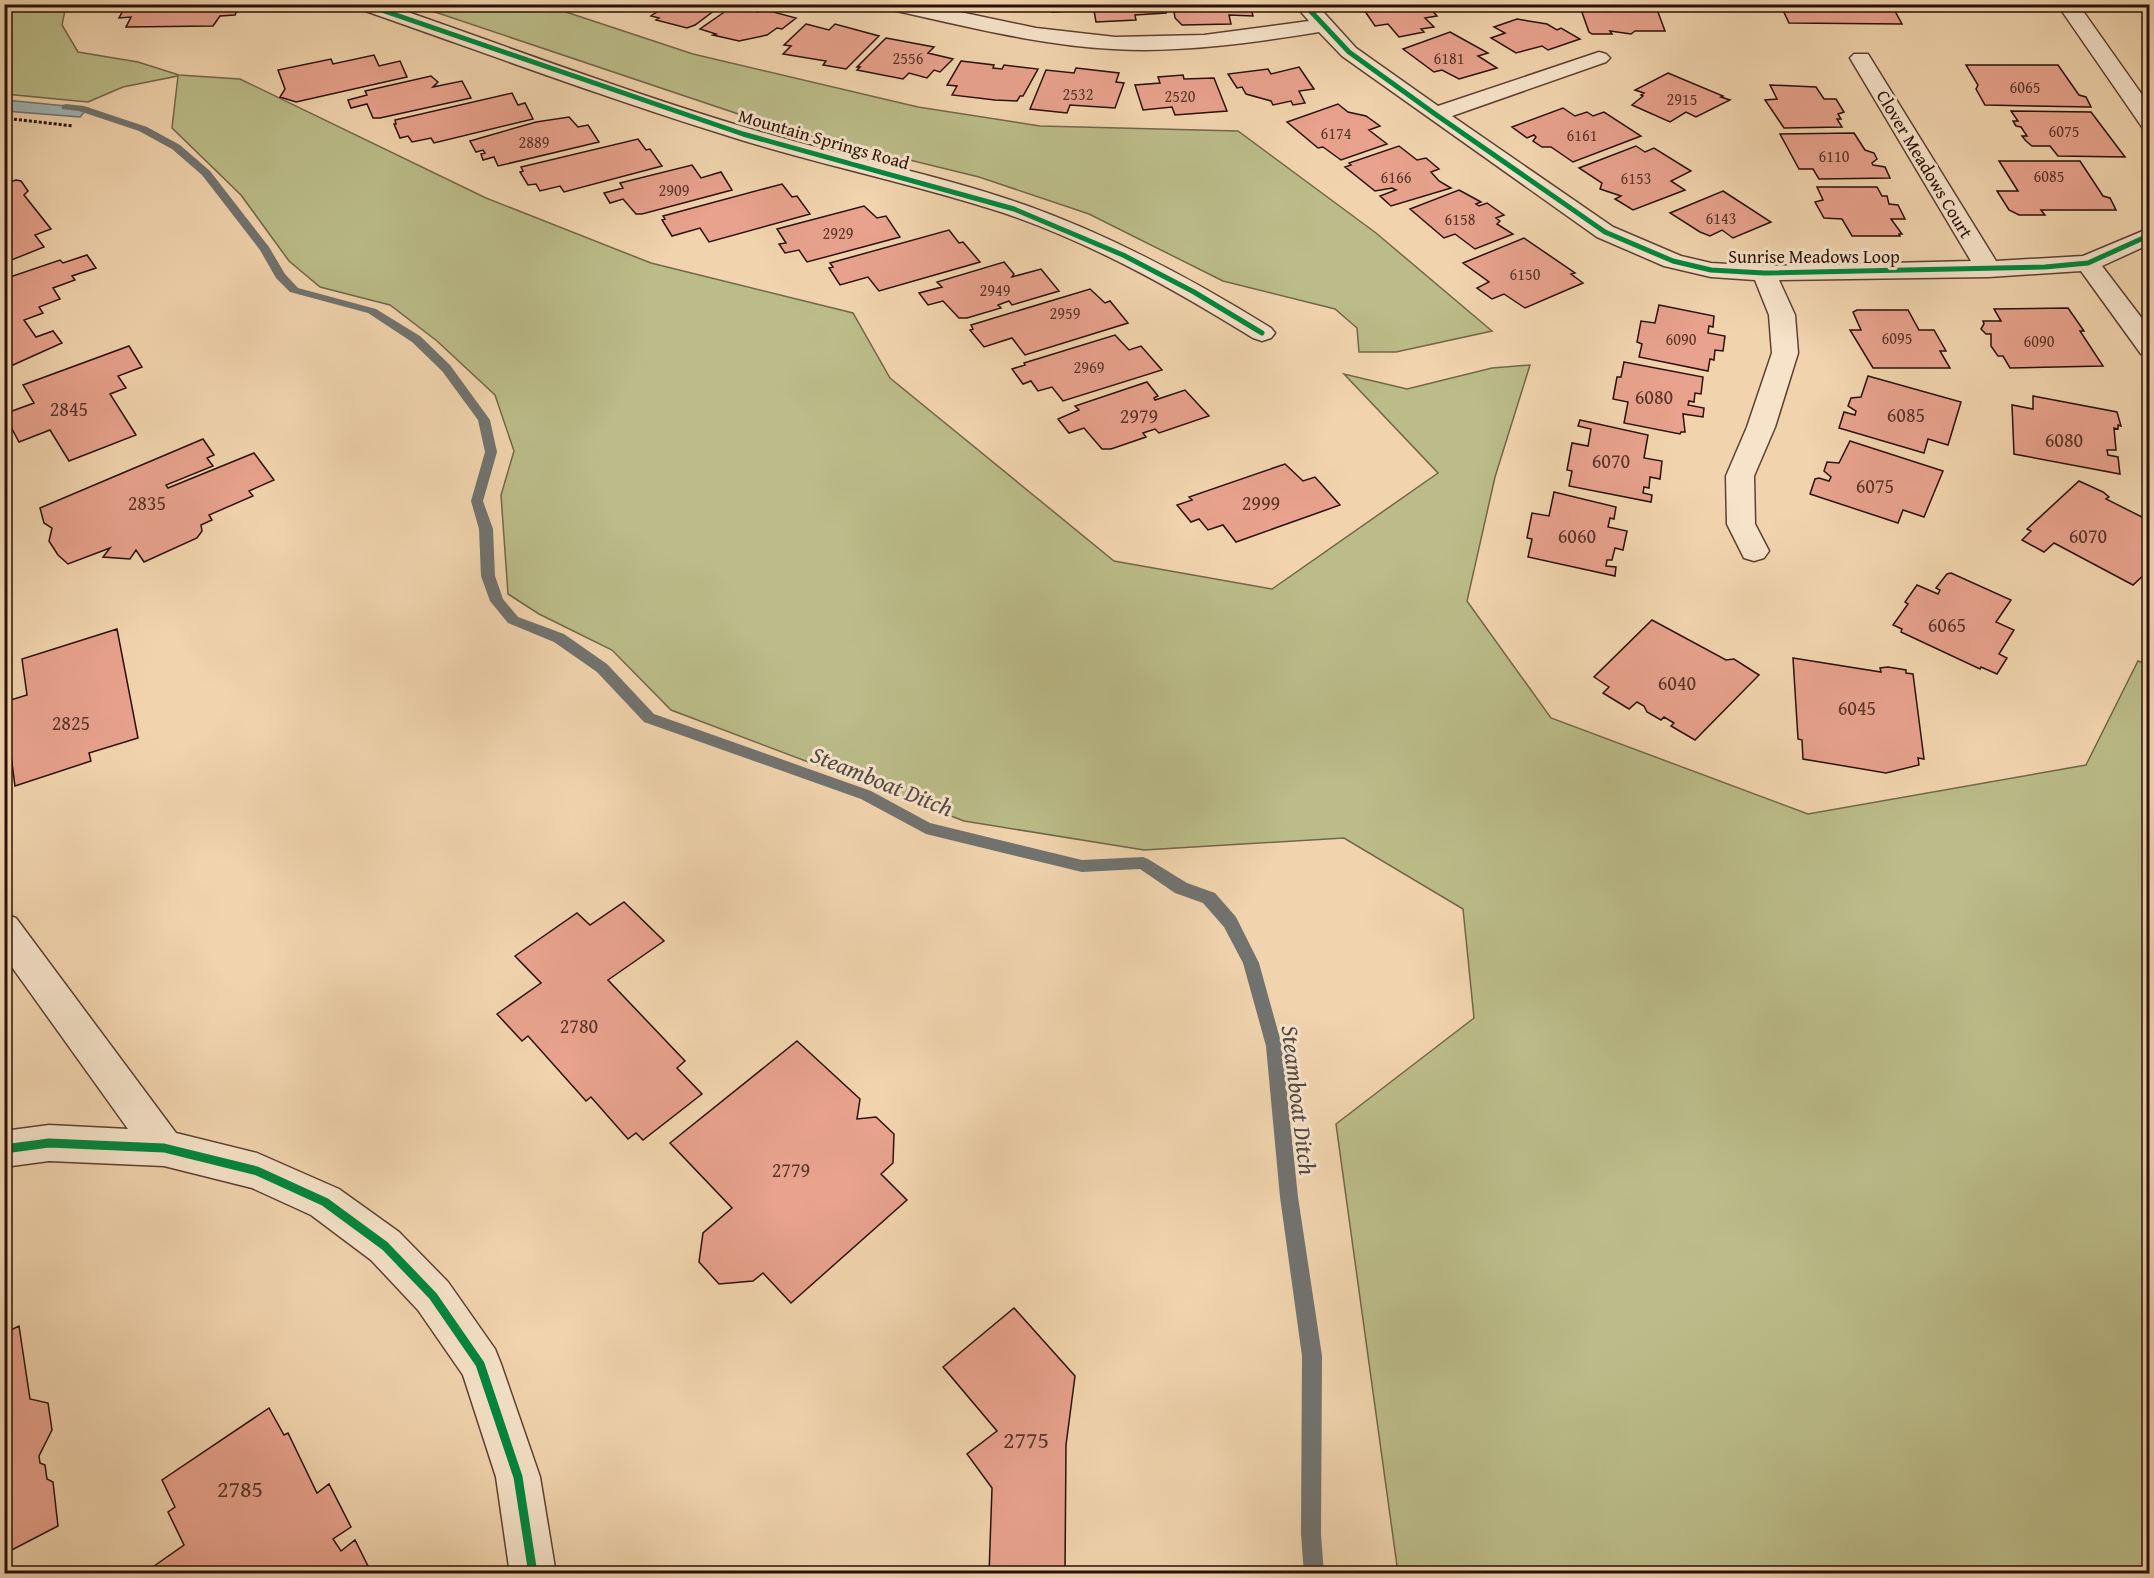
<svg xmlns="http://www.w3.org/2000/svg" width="2154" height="1578" font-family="'Gentium Book Plus',serif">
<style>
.green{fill:#bbbc89;stroke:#736648;stroke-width:1.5}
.water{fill:#a0b5b6;stroke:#717370;stroke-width:1.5}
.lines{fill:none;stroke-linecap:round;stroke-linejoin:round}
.stream{fill:#717370;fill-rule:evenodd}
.building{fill:#e8a28d;stroke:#2b1006;stroke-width:1.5}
.minor-casing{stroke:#5c4130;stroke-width:3}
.path{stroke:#2b1006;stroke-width:3;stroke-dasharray:3 2;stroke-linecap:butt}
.minor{fill:#f6e3ca;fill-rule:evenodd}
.cycleway-far1-casing{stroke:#f6e3ca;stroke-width:8}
.cycleway-casing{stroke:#f6e3ca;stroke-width:13}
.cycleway-far1{stroke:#00873e;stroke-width:5}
.cycleway{stroke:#00873e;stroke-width:9}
.labels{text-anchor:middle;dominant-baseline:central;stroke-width:6;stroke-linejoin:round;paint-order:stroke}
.far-number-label{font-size:16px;fill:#5a3428}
.far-street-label{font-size:18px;fill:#2b1006;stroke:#f6e3ca}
.number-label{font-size:20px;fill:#5a3428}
.water-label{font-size:24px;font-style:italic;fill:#544a44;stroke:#f6e3ca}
.near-number-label{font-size:24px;fill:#5a3428}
</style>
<rect width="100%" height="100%" fill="#f1d4ae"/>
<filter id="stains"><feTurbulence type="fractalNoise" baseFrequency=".00333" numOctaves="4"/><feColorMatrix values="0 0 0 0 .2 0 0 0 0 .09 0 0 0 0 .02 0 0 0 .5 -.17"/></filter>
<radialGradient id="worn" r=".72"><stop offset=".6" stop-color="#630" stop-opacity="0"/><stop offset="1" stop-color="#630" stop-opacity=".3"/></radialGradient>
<!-- green -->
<path class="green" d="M4 5H66L62 25 78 52 138 62 179 75 240 79 486 198 651 263 853 313 890 378 1114 561 1272 589 1438 473 1344 374 1407 389 1492 368 1530 365 1495 477 1467 601 1551 718 1808 814 2086 765 2138 661 2149 665V1573H1398L1336 1124 1474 1018 1463 909 1344 838 1144 850 964 821 671 710 612 650 539 614 508 594 501 495 514 451 495 395 437 341 390 305 320 287 289 261 241 195 172 128 178 76 123 87 88 102 5 94Z
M414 5H557L566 12 693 54 918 107 1040 126 1238 131 1376 233 1492 331 1396 352H1359L1357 328 1335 309 1223 281 1089 214 979 177 783 129Z"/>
<!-- water -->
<path class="water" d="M5 100 88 108 80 117 5 111Z"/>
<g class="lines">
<!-- stream -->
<path class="stream" d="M66 104 84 106 147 127 180 145 210 171 269 247 285 274 298 288 376 309 420 336 450 365 490 420 497 452 483 501 493 529 495 576 503 599 518 617 564 634 607 664 654 714 871 791 930 823 1082 860 1143 857 1148 859 1187 883 1215 893 1236 917 1259 963 1282 1046 1298 1197 1322 1356 1321 1534 1324 1574H1304L1301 1534 1302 1356 1280 1197 1266 1046 1243 963 1224 927 1203 903 1175 893 1140 869 1082 872 926 834 861 799 644 722 597 672 554 642 508 623 490 601 481 576 479 529 471 501 485 452 478 420 442 371 412 342 368 313 290 292 276 278 260 250 202 175 172 149 139 131 79 111 62 109V105Z"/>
</g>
<!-- building -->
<path class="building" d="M240 4 235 15 220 16 213 26 126 27 131 17 119 18 126 5Z
M640 4H723L695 25 687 28 656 20 659 18 651 16 658 11Z
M1010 4H1083L1084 10 1052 12 1050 7 1011 11Z
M1164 4 1166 13 1135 15 1136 20 1096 22 1093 5Z
M1173 4H1250L1253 16 1229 15 1231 24 1182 25 1175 18Z
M1360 4H1426L1437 16 1425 18 1434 27 1421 29 1424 32 1399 37 1388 24 1375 26Z
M1579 4H1655L1665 31H1635L1631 34 1610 31 1612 34H1592L1589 32Z
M1780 4H1891L1902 24 1789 23Z
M733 6 758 12 762 9 796 18 782 29 777 28 767 35 739 41 713 35 716 34 700 29Z
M1517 19 1547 24 1557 30 1561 28 1580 39 1548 50 1542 46 1516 53 1491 38 1505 33 1494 27Z
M806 24 829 30 835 24 879 36 846 69 823 65 826 61 783 54 791 46 784 45Z
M1450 32 1488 53 1478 56 1497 68 1459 79 1442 70 1434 72 1403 49Z
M886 38 934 47 928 53 953 59 940 72 934 70 927 78 909 73 903 79 857 70 860 67H857Z
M374 55 379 66 400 61 407 77 296 102 280 97 285 89 278 70 331 59 333 64Z
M961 61 994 65 993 68 1002 69 1004 65 1038 69 1023 96H1020L1017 101 995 100 952 95 957 86 947 85Z
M1966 65H2058L2079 95 2086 97 2091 107 1985 105 1976 89 1978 85Z
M1299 67 1314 89 1299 91 1305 103 1293 105 1291 101 1273 105 1271 101 1246 94 1242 87 1237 88 1228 74 1268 69 1271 74Z
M1076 68 1119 73 1116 82 1124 83 1115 108 1070 105 1067 113 1030 109 1046 70 1074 73Z
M1668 73 1723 96 1721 97 1730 100 1696 117 1686 112 1670 122 1632 105 1643 96 1641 95 1644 93 1635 90Z
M1183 75 1184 79 1214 78 1227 111 1175 115 1172 107 1143 110 1135 85 1160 83 1158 77Z
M431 76 438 82 433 87 462 81 471 98 380 118H373L367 104 351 108 348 100 367 95 365 91Z
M1770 85 1816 87 1824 99H1836L1844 112 1838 114 1841 119H1837L1842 127 1784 128 1765 100 1777 99Z
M512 93 518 105 525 103 533 119 434 143 431 138 412 142 408 136 400 138 394 124H396L395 120Z
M1338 104 1348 112 1366 116 1380 126 1369 130 1387 144 1341 160 1323 147 1318 148 1287 122Z
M1563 108 1575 116 1587 112 1593 116 1604 112 1641 136 1573 162 1551 147H1542L1533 141 1536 137 1534 135 1527 138 1512 127Z
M2011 111 2091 112 2125 157 2058 156 2050 146H2032L2026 141 2022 136H2027L2021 127 2016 126 2013 121H2018Z
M569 117 578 127 588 125 599 142 498 166 494 157 483 160 481 154 485 153 483 150 476 152 470 141 536 122Z
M1854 133 1865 150 1874 153 1877 159 1872 163 1873 165 1885 167 1890 178 1819 179 1813 169H1799L1780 134Z
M638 139 646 150 650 149 662 166 564 192 560 186 540 191 536 184 528 185 520 172 523 171 521 167Z
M1399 146 1417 160 1426 158 1439 169 1431 172 1439 181 1451 188 1391 206 1380 196 1396 190 1392 188 1375 191 1345 167 1351 165 1349 163Z
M1636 146 1645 152 1654 148 1691 171 1671 181 1685 190 1633 210 1615 199 1621 196 1600 189 1602 183 1579 168Z
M1999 161H2080L2103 196 2110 198 2116 210H2041L2045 215H2019L2009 210 1997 191H2018Z
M692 165 701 178 721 172 732 190 642 214H636L623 199 610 203 604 193 623 188 620 183Z
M16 180 21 181 28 191 24 195 51 229 35 235 44 247 4 263V184Z
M782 184 792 197 797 196 810 214 709 242 700 228 672 236 662 220 665 219 663 216Z
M1817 187H1877L1882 196H1887L1889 204 1898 205 1905 219H1891L1902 234H1899L1900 236H1852L1842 219 1824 218 1815 202 1823 200Z
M1459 190 1481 202 1476 204 1479 206 1487 203 1504 215 1496 218 1500 221 1497 224 1513 234 1475 249 1455 234 1444 238 1410 209Z
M1723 191 1771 222 1733 238 1722 230 1710 236 1700 232 1670 213Z
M864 206 877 218 886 216 900 237 807 262 799 250 785 253 779 244 786 243 777 229Z
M949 230 959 243 963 242 980 262 879 291 868 277 840 285 829 268 833 267 830 263Z
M1524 238 1575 273 1571 274 1583 283 1525 308 1504 294 1492 299 1477 288 1489 282 1463 263Z
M87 255 96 268 72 276 75 280 53 288 60 299 39 307 43 313 24 320 36 337 53 331 62 343 4 369V279L60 260 63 263Z
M1004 262 1014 274 1012 277 1041 269 1059 291 1012 305 1009 301 998 305 1001 308 967 318H959L943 301 928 305 919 293 942 287 937 282Z
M1090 289 1105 303 1110 301 1128 323 1025 355 1012 338 984 347 970 330 973 329 971 325Z
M1659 305 1714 316 1713 327 1709 326 1708 333 1725 336 1723 351 1715 350 1714 360 1710 359 1708 371 1639 357 1642 344 1637 342 1641 321 1655 323Z
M2068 308 2084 331H2080L2103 366 2010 368 2003 356H1998L1991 346V334H1986L1981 329 1984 324 1983 321H2001L1994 309Z
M1857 310H1908L1919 330H1934L1946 351H1940L1950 368H1873L1850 330H1861L1853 312Z
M1115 335 1129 350 1141 346 1162 370 1063 401 1052 387 1038 391 1031 381 1023 384 1012 369 1025 365 1024 363Z
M129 346 142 367 118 376 126 388 110 394 136 435 69 461 50 430 19 442 4 414 34 403 23 385Z
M1624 362 1703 377 1701 394 1695 393 1694 402 1689 401 1688 405 1704 408 1703 417 1683 414 1685 432H1681L1680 434 1624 423 1628 402 1613 399 1617 377H1621Z
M1868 376 1961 402 1948 445 1928 439 1924 453 1839 428 1844 412 1855 415 1856 411 1848 406 1851 398 1861 397Z
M1147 382 1158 396 1154 398 1155 400 1185 390 1209 416 1159 433 1155 429 1143 433 1146 437 1111 449H1102L1084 428 1069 433 1058 419 1079 410 1075 406Z
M2033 396 2117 412 2121 426 2118 425V429L2114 428 2116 450H2107L2108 455 2118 457 2120 474 2014 454 2012 405 2033 409Z
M1580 420 1648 435 1644 458 1662 461 1660 479 1650 477 1649 488 1644 487 1643 493 1652 495 1651 502 1569 486 1572 471 1567 470 1572 443 1588 446 1591 429 1578 426Z
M203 439 214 455 207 458 213 466 166 485 168 488 254 453 274 480 249 491 253 496 209 515 212 520 201 525 202 531 197 538 144 562 136 550 130 559 103 557 110 548 68 564 58 555 49 541 52 528 44 523 40 508Z
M1850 441 1943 471 1924 517 1903 510 1898 523 1810 494 1815 479 1819 478 1829 481 1831 477 1824 471 1827 462 1839 463Z
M1285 464 1303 481 1315 477 1340 505 1236 542 1223 525 1208 530 1199 519 1191 522 1177 505 1192 500 1189 497Z
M2079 481 2103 492 2109 497 2106 499 2150 521V569L2133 585 2054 543 2044 552 2022 540 2031 531 2027 529Z
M1554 492 1616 507 1614 519 1610 518 1608 527 1627 531 1623 550 1615 548 1612 560H1607L1606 566 1616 567 1615 576 1528 557 1532 539 1527 538 1532 513 1549 516Z
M1951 573 2011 600 1996 622 2014 630 1999 654 2007 658 1997 674 1981 667 1980 669 1901 632 1902 629 1893 625 1908 604 1905 602 1917 585 1938 594 1940 590 1936 588 1947 574Z
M1652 620 1726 660 1734 659 1759 675 1695 740 1671 726 1674 723 1664 717 1661 720 1647 712 1644 706 1637 702 1629 709 1603 693 1609 687 1594 677Z
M117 629 138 738 89 753 91 761 15 786 4 702 27 695 22 659Z
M1793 658 1881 672 1880 668 1888 667 1906 670V673L1913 674 1924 759 1918 758 1919 765 1886 773 1803 759 1802 740 1798 739Z
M624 902 664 941 608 980 685 1061 677 1068 702 1094 643 1140 636 1133 628 1139 591 1097 586 1101 528 1036 522 1041 497 1014 541 983 515 956 577 913 590 925Z
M797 1041 860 1099 857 1119 876 1117 894 1134 893 1163 881 1174 907 1200 791 1303 763 1273 753 1281 719 1284 699 1262 703 1233 732 1208 670 1143Z
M1014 1308 1075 1376 1066 1445 1065 1574H989L992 1488 967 1454 997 1431 943 1367Z
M19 1326 30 1399 48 1403 52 1430 39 1456 40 1463 45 1465 47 1479 53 1482 58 1526 4 1554V1333Z
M269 1408 284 1435 288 1433 317 1493 329 1484 351 1527 333 1539 341 1551 355 1540 372 1574H148L147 1571 184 1545 168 1512 175 1507 162 1480Z"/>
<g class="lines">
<defs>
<path id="minor" d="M354 4H385C508 47 630 93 754 130 844 157 937 174 1025 205 1112 236 1192 279 1271 328L1275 333 1271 338 1262 341 1253 338C1174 289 1092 243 1004 213 916 184 824 166 735 138 608 99 483 52 357 8Z
M882 4H922L1036 28 1115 37 1204 35 1309 21 1294 4H1316L1356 48 1438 106 1599 52 1606 54 1610 58 1606 62 1452 116 1613 227 1681 256 1711 263 1764 266 1971 261 1850 58 1854 54H1868L1996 261 2083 256 2150 228V244L2102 266 2150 329V356L2141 354 2081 271 1989 277 1779 280 1795 315 1798 353 1775 427 1754 476 1755 524 1769 551 1764 558 1754 561 1744 558 1727 524 1726 476 1747 427 1772 353 1769 315 1755 280 1711 277 1664 266 1597 237 1342 56 1319 32C1251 43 1182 53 1113 49 1038 45 965 26 892 10Z
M2057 4H2078L2150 106V129L2142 127Z
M4 914 16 918 176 1133 257 1153 339 1189 399 1232 448 1282 495 1349 501 1364 540 1477 556 1574H510L496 1477 463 1375 418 1310 371 1260 311 1215 252 1188 164 1166 49 1161 4 1167V1131L49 1125 128 1129 4 956Z"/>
</defs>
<!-- minor casing -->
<use href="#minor" class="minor-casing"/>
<!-- path -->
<path class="path" d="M4 118 73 126"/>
<!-- minor -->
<use href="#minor" class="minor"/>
<defs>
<path id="cycleway-far1" d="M364 4 743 134 1014 209 1123 255 1194 292 1262 333
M1304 4 1349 52 1435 114 1605 232 1673 261 1711 270 1764 273 2045 267 2088 263 2150 235"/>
<path id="cycleway" d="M4 1149 49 1143 164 1148 257 1171 325 1202 385 1246 433 1296 480 1364 518 1477 533 1574"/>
</defs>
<!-- cycleway-far1 casing -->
<use href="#cycleway-far1" class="cycleway-far1-casing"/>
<!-- cycleway casing -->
<use href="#cycleway" class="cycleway-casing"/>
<!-- cycleway-far1 -->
<use href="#cycleway-far1" class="cycleway-far1"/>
<!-- cycleway -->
<use href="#cycleway" class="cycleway"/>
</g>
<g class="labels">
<!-- far-number labels -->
<g class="far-number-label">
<text x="908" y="58">2556</text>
<text x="1449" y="58">6181</text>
<text x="2025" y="87">6065</text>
<text x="1078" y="94">2532</text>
<text x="1180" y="96">2520</text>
<text x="1682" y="99">2915</text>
<text x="2064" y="131">6075</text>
<text x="1336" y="133">6174</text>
<text x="1582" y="135">6161</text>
<text x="534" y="142">2889</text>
<text x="1834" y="156">6110</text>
<text x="2049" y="176">6085</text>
<text x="1396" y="177">6166</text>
<text x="1636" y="178">6153</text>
<text x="674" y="190">2909</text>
<text x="1721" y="218">6143</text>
<text x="1460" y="219">6158</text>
<text x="838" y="233">2929</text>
<text x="1525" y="274">6150</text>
<text x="995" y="290">2949</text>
<text x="1065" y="313">2959</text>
<text x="1897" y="338">6095</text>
<text x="1681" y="339">6090</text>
<text x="2039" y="341">6090</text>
<text x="1089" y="367">2969</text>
</g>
<!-- far-street labels -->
<g class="far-street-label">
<text transform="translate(824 139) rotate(16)">Mountain Springs Road</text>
<text transform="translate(1925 164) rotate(59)">Clover Meadows Court</text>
<text x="1814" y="256">Sunrise Meadows Loop</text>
</g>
<!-- number labels -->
<g class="number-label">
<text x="1654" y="396">6080</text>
<text x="69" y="408">2845</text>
<text x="1906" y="414">6085</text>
<text x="1139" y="415">2979</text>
<text x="2064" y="439">6080</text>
<text x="1611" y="460">6070</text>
<text x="1875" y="485">6075</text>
<text x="147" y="502">2835</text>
<text x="1261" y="502">2999</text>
<text x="1577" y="535">6060</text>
<text x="2088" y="535">6070</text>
<text x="1947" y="624">6065</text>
<text x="1677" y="682">6040</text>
<text x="1857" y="707">6045</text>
<text x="71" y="722">2825</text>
<text x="579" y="1025">2780</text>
<text x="791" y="1169">2779</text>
</g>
<!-- water labels -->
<g class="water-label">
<text transform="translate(882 781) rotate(22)">Steamboat Ditch</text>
<text transform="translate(1299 1100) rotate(83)">Steamboat Ditch</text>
</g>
<!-- near-number labels -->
<g class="near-number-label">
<text x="1026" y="1439">2775</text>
<text x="240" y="1488">2785</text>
</g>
</g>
<!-- margin -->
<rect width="2154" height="1578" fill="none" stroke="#f1d4ae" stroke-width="24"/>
<rect x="6" y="6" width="2142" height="1566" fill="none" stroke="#2b1006" stroke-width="3"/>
<rect x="12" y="12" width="2130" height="1554" fill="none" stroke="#2b1006" stroke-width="1.5"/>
<rect width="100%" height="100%" filter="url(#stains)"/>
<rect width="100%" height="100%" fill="url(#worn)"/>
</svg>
